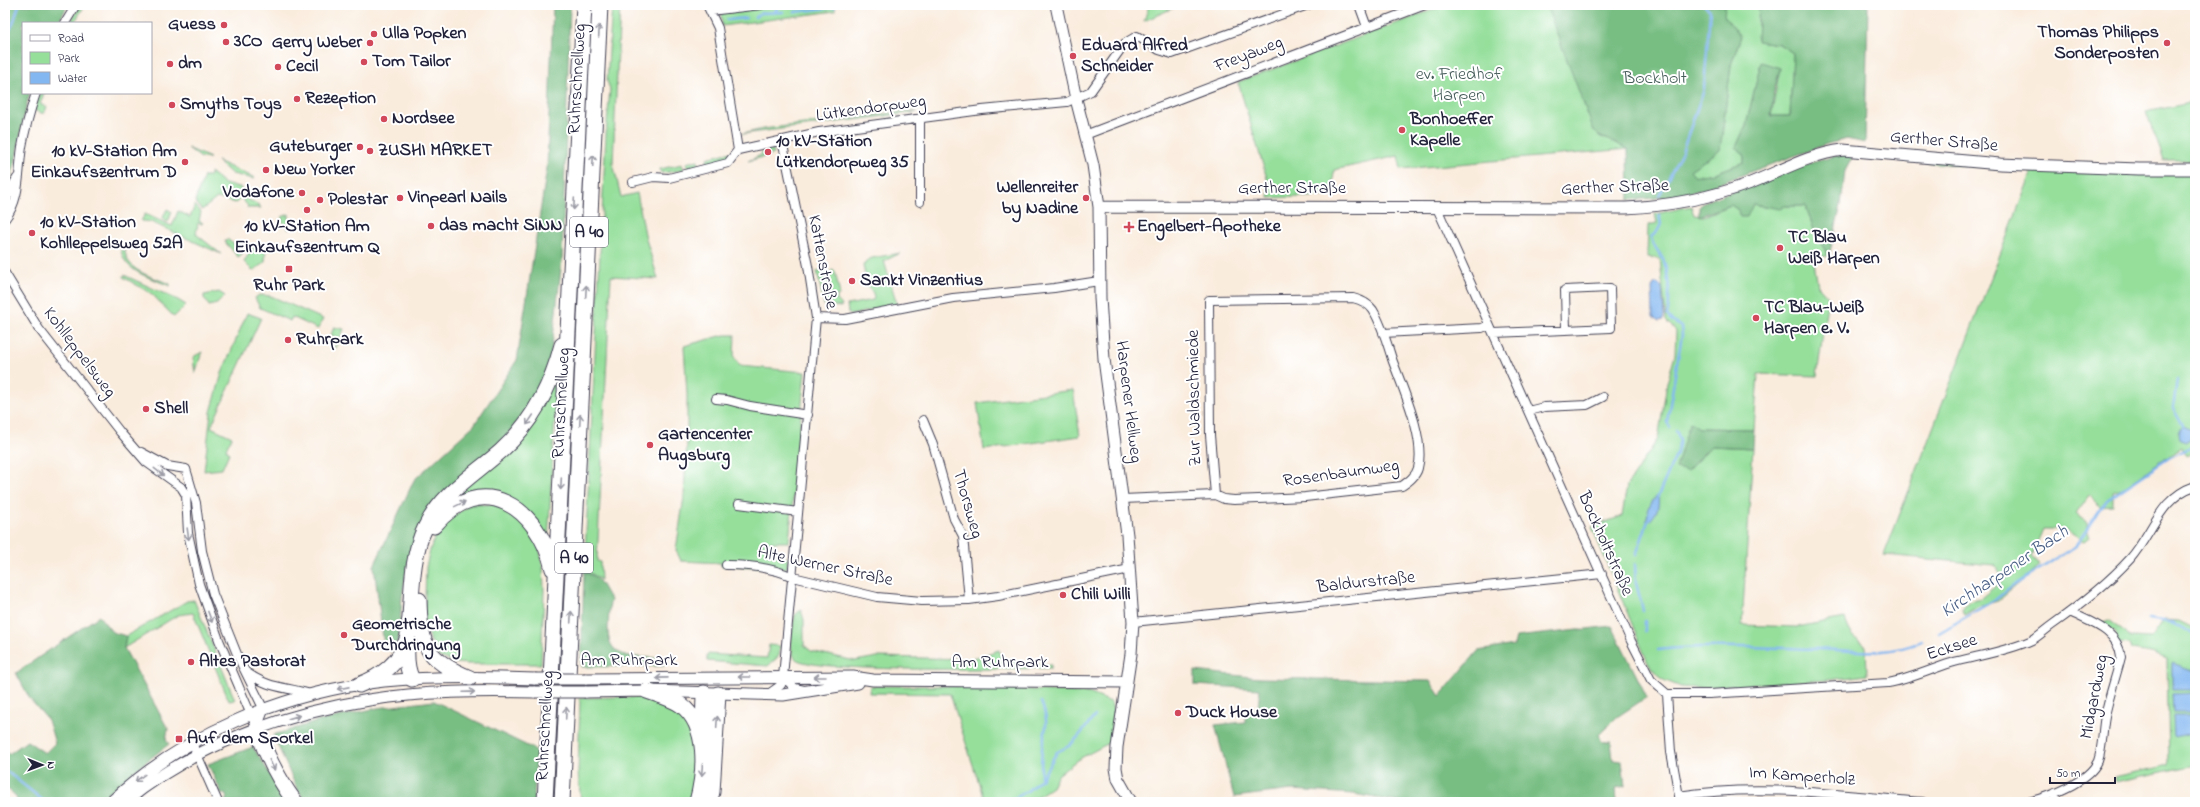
<svg xmlns="http://www.w3.org/2000/svg" width="2200" height="807" font-family="'Indie Flower',sans-serif">
<style>
.green{fill:#95df9b;stroke:#5c806b}
.forest{fill:#78be83;stroke:#4d705f}
.water{fill:#83b7f1;stroke:#526c96}
.lines{fill:none;stroke-linecap:round;stroke-linejoin:round}
.stream{stroke:#83b7f1;stroke-width:2.5}
.street-casing{stroke:#424053;stroke-width:10}
.secondary-casing{stroke:#424053;stroke-width:13}
.highway-casing{stroke:#424053;stroke-width:17}
.street{stroke:#fff;stroke-width:8}
.secondary{stroke:#fff;stroke-width:11}
.highway{stroke:#fff;stroke-width:15}
.secondary-bridge-casing{stroke:#424053;stroke-width:13;stroke-linecap:butt}
.secondary-bridge{stroke:#fff;stroke-width:11}
.oneway{stroke:#9c9ca7}
.poi-dot{fill:#d1495b;stroke:#fff;stroke-width:1.5}
.labels{text-anchor:middle;dominant-baseline:central;stroke-width:4;stroke-linejoin:round;paint-order:stroke}
.shield{fill:#fff;stroke:#646476;stroke-width:1}
.shield-label{font-size:17px;font-weight:bold;fill:#22223b}
.poi-label{font-size:18px;font-weight:bold;fill:#22223b;stroke:#fff;text-anchor:start}
.street-label{font-size:18px;fill:#22223b;stroke:#fff}
.park-label{font-size:18px;fill:#445b58;stroke:#fff}
.water-label{font-size:19px;font-style:italic;fill:#495e84;stroke:#fff}
</style>
<rect width="100%" height="100%" fill="#fff"/>
<filter id="ink" filterUnits="userSpaceOnUse"><feTurbulence type="fractalNoise" baseFrequency=".025" numOctaves="2"/><feDisplacementMap in="SourceGraphic" scale="8" xChannelSelector="R" yChannelSelector="G"/><feConvolveMatrix kernelMatrix="1 2 1 2 8 2 1 2 1" color-interpolation-filters="sRGB"/></filter>
<filter id="wash" filterUnits="userSpaceOnUse"><feTurbulence type="fractalNoise" baseFrequency=".012" numOctaves="4" result="noise"/><feDisplacementMap in="SourceGraphic" scale="16" xChannelSelector="R" yChannelSelector="G"/><feGaussianBlur stdDeviation="0.9" result="paint"/><feColorMatrix in="noise" values="0 0 0 0 0 0 0 0 0 0 0 0 0 0 0 0 0 1.4 0 .05"/><feComposite in="paint" operator="in"/></filter>
<g filter="url(#wash)">
<rect width="100%" height="100%" fill="#faecdd"/>
<!-- green -->
<path class="green" d="M80 5H85L74 23H70Z
M612 5H620L613 163 621 197 637 193 646 239 658 279 611 276 597 561 600 562 601 580 592 574 584 573 606 134 610 89 607 81Z
M799 5H835V11L722 26 721 15 723 11Z
M1149 5H1180L1144 21Z
M1446 5H1546L1628 149 1401 169 1398 156 1334 170 1332 196 1269 198 1268 182 1238 82Z
M1725 5H1759L1757 41 1779 44 1793 53 1790 116H1771L1780 68 1761 63 1746 125 1736 147 1744 154V162L1715 173 1695 176 1690 170 1720 150 1731 65 1741 36 1723 16Z
M40 93H44L40 104 47 107 44 114 34 110Z
M2195 102V160H2164L2146 112Z
M908 111 917 112 742 134 763 129Z
M188 148 210 158H201Z
M773 149 774 154 748 161 761 155 763 150Z
M731 152 728 158 708 164 707 158Z
M1839 155 2195 172V452L2186 456 2182 447 2122 489 2113 492V505L2099 506 2091 494 2076 514 2087 523V532L2089 537 2083 542C2067 529 2063 529 2043 529L2031 557 2040 564 2035 570 1998 601 1979 606 1964 615 1962 610 1969 601 1981 598 2004 579 1994 565 1884 555 2031 174 2030 171Z
M698 160 699 166 688 169 686 163Z
M217 161 255 178 254 179 232 174Z
M682 164 684 170 661 173 660 169Z
M210 172 225 184 240 187 245 198 259 205 261 208H247L248 206 241 198 236 203 217 198 202 210 195 201 204 176H210Z
M1753 204 1761 206H1806L1816 236 1829 256 1813 257 1818 286 1828 297 1817 376 1758 374 1754 429 1699 428 1690 422 1686 437 1687 471 1711 446 1753 448 1742 625 1797 627 1845 618C1848 631 1854 639 1866 646L1867 675 1829 680 1697 688 1681 687 1661 679 1648 663 1592 527 1622 516 1627 485 1658 439 1667 383 1675 354 1676 331 1666 321 1660 259 1647 257 1648 225 1657 223 1655 214 1691 206 1694 215 1704 216 1731 205 1738 210Z
M195 205 201 212 199 221 203 223 201 224 198 223 196 234 221 254 151 222 141 221 145 214 172 226 178 211 190 217Z
M167 209 172 212 168 222 162 219Z
M289 214V230L282 221V217Z
M227 239 235 245 243 247 242 254 238 257 225 242Z
M266 245 265 262 253 271 244 262 253 246Z
M121 249 125 250C126 272 154 277 170 284V286C152 278 123 272 121 249Z
M901 253 884 261 897 304 851 315 848 313 847 305 873 300 874 298 873 293 867 286 863 265 865 264 866 261 872 258Z
M832 270 835 271 840 295H837V300L842 305 841 307 824 305 817 271H826L829 273Z
M124 275 178 300 186 305 174 317 152 294 123 277Z
M219 292 225 296 217 304 209 306 204 298V295Z
M259 295 271 296 323 319 318 329 292 317 290 321 260 308 255 298Z
M247 313 261 318 211 427 232 437 226 449 229 453 222 469 204 471 211 412 222 373Z
M334 327 344 329 336 348 334 347 338 338 331 335Z
M724 335H735L734 357 740 366 805 372 789 542H770L767 553 788 558 787 568 721 566V563L681 561 676 550 684 497 687 441V394L684 346Z
M202 352 195 374 193 357Z
M557 379 548 542 503 496 440 513Z
M1073 390 1080 436 984 450 977 403Z
M495 504 519 515 539 547 543 565 544 591 541 664H467L456 663 439 657 424 627 426 567 430 550 436 534 446 520 470 505Z
M194 600 235 700 229 701 193 613 178 615 124 648 126 636 187 601Z
M801 610 804 620V645L811 651 855 661 877 657 971 659 999 650 1003 660 1013 659 1014 662 1051 665V668C1018 669 811 673 796 659 787 651 793 625 795 615Z
M2108 620 2131 637 2151 638 2163 620 2179 621 2195 629V765L2115 782 2114 777 2169 765 2167 659 2150 653 2132 650 2130 644 2119 643 2116 633 2100 624Z
M769 645 780 646 779 656 768 666 707 661V654L767 658Z
M870 686H958L1089 693 1111 702 1113 710 1109 743 1077 760 1058 775 1052 787 1029 802H985L950 694 869 693Z
M616 697 657 698 684 714 698 748 691 802H581L578 773 580 698Z"/>
<!-- forest -->
<path class="forest" d="M5 5H68L58 23H23V93H30C19 125 20 162 5 192Z
M553 5H570L562 260 551 355 536 400 410 550 402 597 399 637 392 652 384 646 374 566 414 480 474 425 517 360 547 168Z
M1546 5H1725L1724 16 1741 36 1731 65 1720 150 1690 170 1695 176 1715 173 1744 162V154L1736 147 1746 125 1761 62 1780 68 1774 91 1771 116H1790L1793 53 1779 44 1757 41 1759 5H1868L1865 143 1847 139 1827 144 1701 190 1668 197 1629 200 1628 149 1599 136 1594 131Z
M1839 155 1853 156 1845 171 1841 205 1829 256 1816 236 1806 206H1784L1780 209 1753 204 1747 217H1740L1738 210 1731 205 1699 216V207L1706 201 1807 164Z
M1690 422 1699 428 1754 429 1753 448 1711 446 1687 471 1676 468Z
M584 573C601 575 602 588 611 600 608 609 609 618 608 628 607 663 639 656 665 658L664 666 581 667Z
M99 616 112 632 126 636 124 648 168 729 166 740 169 744 133 772 98 802H18L15 795 5 787V751L9 754 27 741 45 753 55 743 48 720 30 699 16 673Z
M1612 626 1647 697 1617 717 1599 735 1602 742 1611 741 1613 760 1622 761 1625 786 1616 788 1617 802H1398L1354 794 1292 790 1234 797 1215 725 1245 722V715L1258 707 1260 689 1195 685V671L1260 678 1430 681 1440 696 1478 651 1514 645 1516 637Z
M434 701 536 750 534 802H307L298 791 273 735 319 721 377 708Z
M253 747 287 802H226L225 800 227 798 225 794H222L208 764Z"/>
<!-- water -->
<path class="water" d="M1658 283 1662 288 1664 316 1663 320 1659 321 1653 317 1652 288 1654 284Z
M2183 426 2192 431 2191 437 2187 442 2181 440C2178 434 2179 431 2183 426Z
M1658 496C1660 507 1656 516 1647 523 1646 515 1650 500 1658 496Z
M2172 663 2195 671V690H2172Z
M2195 693V712H2173L2172 694Z
M2173 715H2195V733L2174 737Z"/>
<g class="lines">
<!-- stream -->
<path class="stream" d="M795 12 835 7
M774 13 778 7
M755 17 761 13 783 12
M727 20 746 18
M5 38 13 24 19 5
M1659 196 1682 152 1704 89 1710 10 1704 5
M1659 215 1661 224 1657 232 1651 237C1652 246 1659 251 1663 259 1669 273 1671 300 1667 315L1672 321 1681 327 1682 335 1667 422 1670 427
M2177 380 2173 408 2183 426
M1657 498 1677 453 1680 439 1676 431
M1636 555 1648 521
M1635 564 1636 583 1643 610
M2149 619 2174 623 2195 636
M1645 631V621
M1939 633 1996 599 2013 586 2076 546 2098 511 2107 500 2169 458 2195 445
M1658 650C1710 644 1765 648 1817 649 1853 650 1889 657 1922 641
M1041 702C1050 724 1045 727 1042 748 1041 758 1041 768 1041 777
M5 770 45 802
M1007 802 1026 792 1041 779 1057 752 1069 746 1078 737 1095 716"/>
</g>
</g>
<g filter="url(#ink)">
<g class="lines">
<defs>
<path id="street" d="M707 5 718 28 738 150
M1359 5 1367 27
M710 11 761 5
M65 23 76 5
M1085 135 1425 5
M633 182 653 177 669 178 728 163 738 150 819 132 982 110 1067 102 1091 91 1125 43 1137 36 1159 50 1172 54 1308 5
M5 200 17 178
M920 202V118
M1437 208 1631 641 1651 680 1667 694H1709L1888 683C1910 679 1929 670 1951 663 1976 656 2009 651 2032 640 2039 636 2045 630 2052 625 2079 606 2108 583 2130 559 2153 533 2159 498 2195 486
M5 219C21 199 18 172 22 147 25 129 30 111 36 93
M5 273 39 329 120 432 146 462 181 487 186 495 188 533 199 584 219 640 257 729
M816 318 845 319 953 298 1054 288 1099 281
M1383 333 1482 328 1489 325
M1494 333 1611 328 1610 288 1565 290 1566 330
M716 399 727 400 750 406 808 415
M1528 411 1544 407 1587 405 1603 397
M923 420 933 444 954 519 963 536 969 600
M141 452 167 466 186 469 196 503 202 551 213 594 239 659 264 710 257 729
M1123 499 1215 495 1224 499 1234 500 1305 497 1402 486C1409 481 1416 476 1418 468 1426 439 1402 387 1392 359 1387 343 1382 325 1373 310 1368 303 1361 300 1353 298L1209 300 1210 435 1215 495
M739 504 798 512
M726 565C749 565 772 567 793 577L877 597 922 601 969 600 998 596 1130 569
M1133 622 1602 574
M246 672C270 689 283 686 310 694
M783 677 795 688 804 690
M1667 694 1671 752 1680 802
M767 695 781 685 783 677 816 318 808 266 782 140
M192 743 218 802
M2054 793 2058 802
M1678 796C1761 783 1841 795 1923 802
M2028 802C2048 797 2089 782 2098 761 2103 747 2102 731 2105 716 2109 696 2116 677 2121 657 2118 630 2092 623 2070 612"/>
<path id="secondary" d="M1056 5 1076 99 1093 165 1099 207 1100 298 1104 359 1127 535 1133 622 1131 654 1117 747 1116 768 1118 779 1131 802
M1099 207 1626 208C1668 206 1709 198 1748 184 1779 172 1810 154 1843 150L2000 164 2139 169H2195
M585 679 853 677 873 680 1126 682
M585 692 647 691 783 695 858 683
M111 802C184 734 284 692 384 681 434 676 485 677 535 679
M125 802C193 746 282 714 369 700 424 691 480 691 535 692"/>
<path id="highway" d="M434 526C482 468 539 508 553 569
M419 600C420 645 426 660 470 678
M412 679C403 663 408 635 410 617 412 588 412 554 425 528 442 493 474 475 501 451 533 422 551 387 562 345
M359 685C382 676 400 663 407 639
M647 691C658 695 671 698 681 705 709 726 705 772 697 802
M257 729C266 755 279 780 295 802
M703 736 704 693
M545 802 584 5
M562 802 600 5
M709 802 712 792 718 694"/>
</defs>
<!-- street casing -->
<use href="#street" class="street-casing"/>
<!-- secondary casing -->
<use href="#secondary" class="secondary-casing"/>
<!-- highway casing -->
<use href="#highway" class="highway-casing"/>
<!-- street -->
<use href="#street" class="street"/>
<!-- secondary -->
<use href="#secondary" class="secondary"/>
<!-- highway -->
<use href="#highway" class="highway"/>
<defs>
<path id="secondary-bridge" d="M535 679H585
M535 692H585"/>
</defs>
<!-- secondary-bridge casing -->
<use href="#secondary-bridge" class="secondary-bridge-casing"/>
<!-- secondary-bridge -->
<use href="#secondary-bridge" class="secondary-bridge"/>
</g>
<!-- one-way arrows -->
<defs><path id="oneway-shaft" d="M-6 0H5M1.5-3L5.5 0L1.5 3" fill="none" stroke-width="1.6" stroke-linecap="round" stroke-linejoin="round"/></defs>
<g class="oneway">
<use href="#oneway-shaft" transform="translate(599 31) rotate(-87)"/>
<use href="#oneway-shaft" transform="translate(593 161) rotate(-87)"/>
<use href="#oneway-shaft" transform="translate(574 204) rotate(93)"/>
<use href="#oneway-shaft" transform="translate(586 291) rotate(-87)"/>
<use href="#oneway-shaft" transform="translate(530 420) rotate(124)"/>
<use href="#oneway-shaft" transform="translate(580 420) rotate(-87)"/>
<use href="#oneway-shaft" transform="translate(159 472) rotate(38)"/>
<use href="#oneway-shaft" transform="translate(561 484) rotate(93)"/>
<use href="#oneway-shaft" transform="translate(460 504) rotate(-26)"/>
<use href="#oneway-shaft" transform="translate(188 534) rotate(82)"/>
<use href="#oneway-shaft" transform="translate(210 617) rotate(69)"/>
<use href="#oneway-shaft" transform="translate(571 617) rotate(-87)"/>
<use href="#oneway-shaft" transform="translate(744 677) rotate(180)"/>
<use href="#oneway-shaft" transform="translate(820 677) rotate(-180)"/>
<use href="#oneway-shaft" transform="translate(662 678) rotate(179)"/>
<use href="#oneway-shaft" transform="translate(343 688) rotate(169)"/>
<use href="#oneway-shaft" transform="translate(469 692) rotate(-2)"/>
<use href="#oneway-shaft" transform="translate(566 713) rotate(-87)"/>
<use href="#oneway-shaft" transform="translate(294 717) rotate(-16)"/>
<use href="#oneway-shaft" transform="translate(717 722) rotate(-86)"/>
<use href="#oneway-shaft" transform="translate(272 765) rotate(63)"/>
<use href="#oneway-shaft" transform="translate(702 770) rotate(94)"/>
<use href="#oneway-shaft" transform="translate(140 778) rotate(144)"/>
</g>
</g>
<!-- markers -->
<g class="poi-dot">
<circle cx="224" cy="25" r="4"/>
<circle cx="374" cy="34" r="4"/>
<circle cx="226" cy="42" r="4"/>
<circle cx="370" cy="43" r="4"/>
<circle cx="2167" cy="43" r="4"/>
<circle cx="1073" cy="56" r="4"/>
<circle cx="364" cy="62" r="4"/>
<circle cx="170" cy="64" r="4"/>
<circle cx="278" cy="67" r="4"/>
<circle cx="297" cy="99" r="4"/>
<circle cx="172" cy="105" r="4"/>
<circle cx="384" cy="119" r="4"/>
<circle cx="1402" cy="130" r="4"/>
<circle cx="360" cy="147" r="4"/>
<circle cx="370" cy="151" r="4"/>
<circle cx="768" cy="152" r="4"/>
<circle cx="185" cy="162" r="4"/>
<circle cx="266" cy="170" r="4"/>
<circle cx="302" cy="193" r="4"/>
<circle cx="400" cy="198" r="4"/>
<circle cx="1086" cy="198" r="4"/>
<circle cx="320" cy="200" r="4"/>
<circle cx="307" cy="210" r="4"/>
<circle cx="431" cy="226" r="4"/>
<path d="M1127 221h4v4h4v4h-4v4h-4v-4h-4v-4h4z"/>
<circle cx="32" cy="233" r="4"/>
<circle cx="1780" cy="248" r="4"/>
<rect x="285" y="265" width="8" height="8" rx="2"/>
<circle cx="852" cy="281" r="4"/>
<circle cx="1756" cy="318" r="4"/>
<circle cx="288" cy="340" r="4"/>
<circle cx="146" cy="409" r="4"/>
<circle cx="650" cy="445" r="4"/>
<circle cx="1063" cy="595" r="4"/>
<circle cx="344" cy="635" r="4"/>
<circle cx="191" cy="662" r="4"/>
<circle cx="1178" cy="713" r="4"/>
<rect x="175" y="735" width="8" height="8" rx="2"/>
</g>
<g class="labels">
<!-- shield labels -->
<g class="shield">
<rect x="570" y="217" width="38" height="30" rx="3"/>
<rect x="555" y="543" width="38" height="30" rx="3"/>
</g>
<g class="shield-label">
<text x="589" y="232">A 40</text>
<text x="574" y="558">A 40</text>
</g>
<!-- poi labels -->
<g class="poi-label">
<text x="216" y="25" text-anchor="end">Guess</text>
<text x="2159" y="33" text-anchor="end">Thomas Philipps<tspan x="2159" dy="21">Sonderposten</tspan></text>
<text x="382" y="34">Ulla Popken</text>
<text x="234" y="42">3CO</text>
<text x="362" y="43" text-anchor="end">Gerry Weber</text>
<text x="1081" y="46">Eduard Alfred<tspan x="1081" dy="21">Schneider</tspan></text>
<text x="372" y="62">Tom Tailor</text>
<text x="178" y="64">dm</text>
<text x="286" y="67">Cecil</text>
<text x="305" y="99">Rezeption</text>
<text x="180" y="105">Smyths Toys</text>
<text x="392" y="119">Nordsee</text>
<text x="1410" y="120">Bonhoeffer<tspan x="1410" dy="21">Kapelle</tspan></text>
<text x="776" y="142">10 kV-Station<tspan x="776" dy="21">Lütkendorpweg 35</tspan></text>
<text x="352" y="147" text-anchor="end">Guteburger</text>
<text x="378" y="151">ZUSHI MARKET</text>
<text x="177" y="152" text-anchor="end">10 kV-Station Am<tspan x="177" dy="21">Einkaufszentrum D</tspan></text>
<text x="274" y="170">New Yorker</text>
<text x="1078" y="188" text-anchor="end">Wellenreiter<tspan x="1078" dy="21">by Nadine</tspan></text>
<text x="294" y="193" text-anchor="end">Vodafone</text>
<text x="408" y="198">Vinpearl Nails</text>
<text x="328" y="200">Polestar</text>
<text x="40" y="223">10 kV-Station<tspan x="40" dy="21">Kohlleppelsweg 52A</tspan></text>
<text x="439" y="226">das macht SiNN</text>
<text x="307" y="227" text-anchor="middle">10 kV-Station Am<tspan x="307" dy="21">Einkaufszentrum Q</tspan></text>
<text x="1137" y="227">Engelbert-Apotheke</text>
<text x="1788" y="238">TC Blau<tspan x="1788" dy="21">Weiß Harpen</tspan></text>
<text x="860" y="281">Sankt Vinzentius</text>
<text x="289" y="286" text-anchor="middle">Ruhr Park</text>
<text x="1764" y="308">TC Blau-Weiß<tspan x="1764" dy="21">Harpen e. V.</tspan></text>
<text x="296" y="340">Ruhrpark</text>
<text x="154" y="409">Shell</text>
<text x="658" y="435">Gartencenter<tspan x="658" dy="21">Augsburg</tspan></text>
<text x="1071" y="595">Chili Willi</text>
<text x="352" y="625">Geometrische<tspan x="352" dy="21">Durchdringung</tspan></text>
<text x="199" y="662">Altes Pastorat</text>
<text x="1186" y="713">Duck House</text>
<text x="187" y="739">Auf dem Sporkel</text>
</g>
<!-- street labels -->
<g class="street-label">
<text transform="translate(1249 55) rotate(-21)">Freyaweg</text>
<text transform="translate(578 79) rotate(-87)">Ruhrschnellweg</text>
<text transform="translate(871 109) rotate(-8)">Lütkendorpweg</text>
<text transform="translate(1944 142) rotate(5)">Gerther Straße</text>
<text transform="translate(1615 188) rotate(-2)">Gerther Straße</text>
<text x="1292" y="189">Gerther Straße</text>
<text transform="translate(822 262) rotate(79)">Kattenstraße</text>
<text transform="translate(79 353) rotate(53)">Kohlleppelsweg</text>
<text transform="translate(1195 398) rotate(-91)">Zur Waldschmiede</text>
<text transform="translate(1128 402) rotate(83)">Harpener Hellweg</text>
<text transform="translate(562 403) rotate(-87)">Ruhrschnellweg</text>
<text transform="translate(1341 474) rotate(-8)">Rosenbaumweg</text>
<text transform="translate(967 504) rotate(74)">Thorsweg</text>
<text transform="translate(1605 544) rotate(66)">Bockholtstraße</text>
<text transform="translate(825 567) rotate(12)">Alte Werner Straße</text>
<text transform="translate(1366 583) rotate(-6)">Baldurstraße</text>
<text transform="translate(1952 648) rotate(-18)">Ecksee</text>
<text x="629" y="661">Am Ruhrpark</text>
<text x="1000" y="663">Am Ruhrpark</text>
<text transform="translate(2095 697) rotate(-79)">Midgardweg</text>
<text transform="translate(546 726) rotate(-87)">Ruhrschnellweg</text>
<text transform="translate(1802 777) rotate(4)">Im Kamperholz</text>
</g>
<!-- park labels -->
<g class="park-label">
<text x="1459" y="75">ev. Friedhof<tspan x="1459" dy="21">Harpen</tspan></text>
<text x="1655" y="79">Bockholt</text>
</g>
<!-- water labels -->
<g class="water-label">
<text transform="translate(2005 572) rotate(-34)">Kirchharpener Bach</text>
</g>
</g>
<!-- margin -->
<rect width="2200" height="807" fill="none" stroke="#fff" stroke-width="20"/>
<!-- legend -->
<rect x="22" y="22" width="130" height="72" fill="#ffffff" stroke="#a7a7b1"/>
<rect x="30" y="35" width="20" height="6" fill="#ffffff" stroke="#a7a7b1"/>
<text x="58" y="42" font-size="12" fill="#22223b">Road</text>
<rect x="30" y="52" width="20" height="12" fill="#95df9b" stroke="#a7a7b1"/>
<text x="58" y="62" font-size="12" fill="#22223b">Park</text>
<rect x="30" y="72" width="20" height="12" fill="#83b7f1" stroke="#a7a7b1"/>
<text x="58" y="82" font-size="12" fill="#22223b">Water</text>
<!-- north arrow -->
<g transform="translate(42 765) rotate(91)" stroke="#ffffff" stroke-width="3" paint-order="stroke">
<path d="M0-3L7 15L0 10L-7 15Z" fill="#22223b"/>
<text y="-6" font-size="11" font-weight="bold" text-anchor="middle" fill="#22223b">N</text>
</g>
<!-- scale -->
<path d="M2050 777v6h65v-6" fill="none" stroke="#22223b" stroke-width="2"/>
<text x="2056" y="777" font-size="12" fill="#22223b" stroke="#ffffff" stroke-width="3" paint-order="stroke">50 m</text>
</svg>
